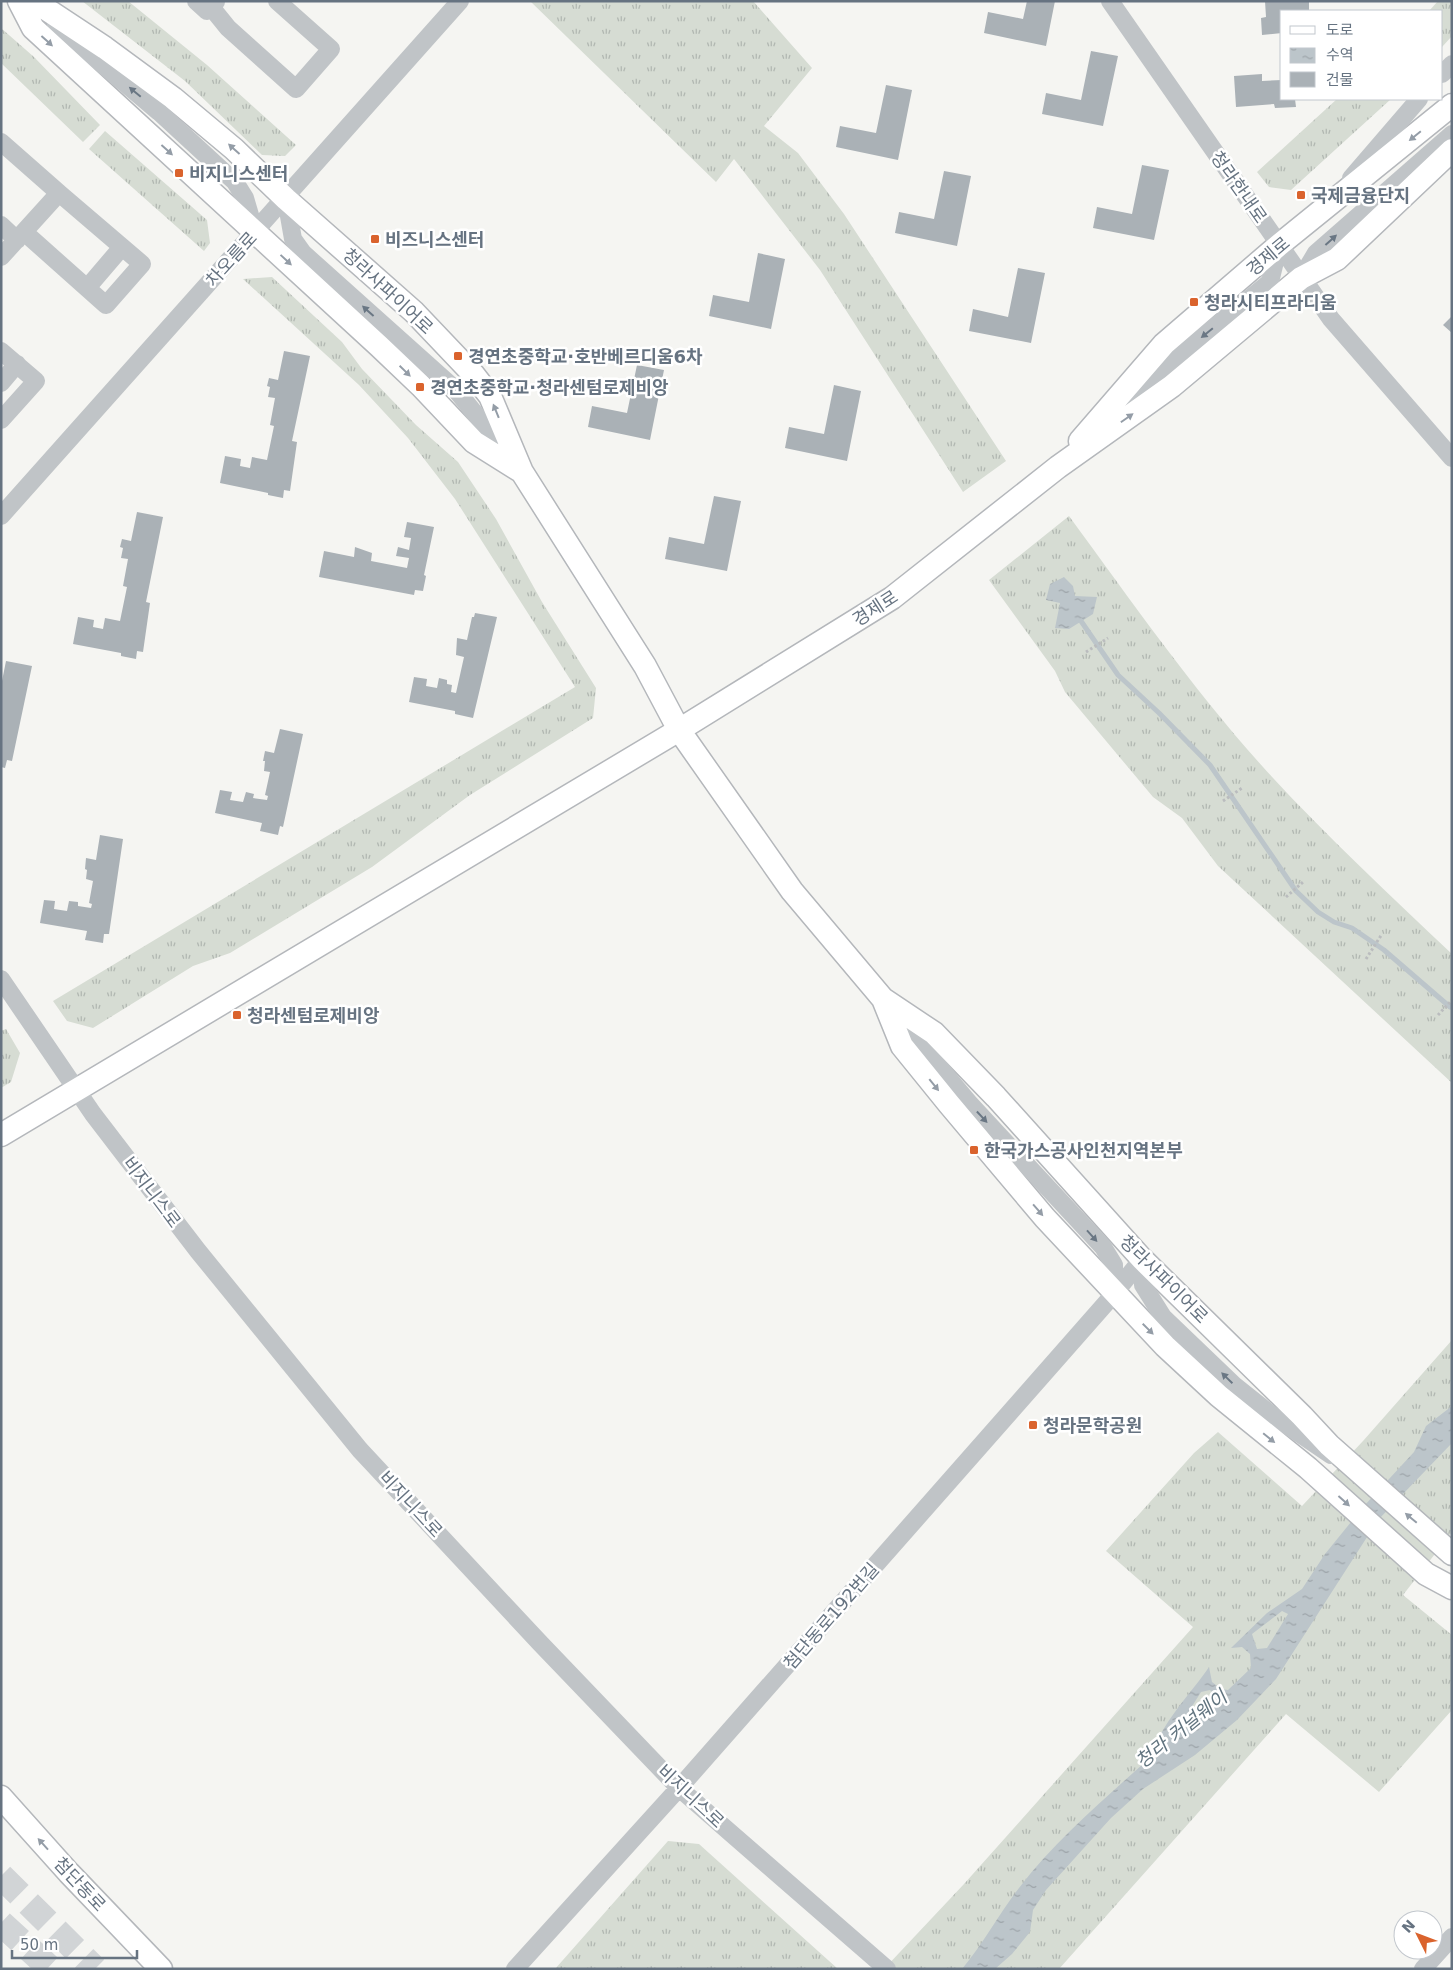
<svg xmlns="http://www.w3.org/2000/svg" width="1453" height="1970" font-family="'DejaVu Sans','Noto Sans KR',sans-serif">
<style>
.grass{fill:url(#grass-tufts)}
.water{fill:url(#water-ripples);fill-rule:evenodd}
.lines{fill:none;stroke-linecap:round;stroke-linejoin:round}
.stream{stroke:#bcc5ca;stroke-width:5}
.building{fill:#aab1b6}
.highway-tunnel{stroke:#d1d4d6;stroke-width:26;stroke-dasharray:26 13;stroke-linecap:butt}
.major-casing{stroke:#b4b7bb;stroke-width:25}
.path{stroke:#babcbe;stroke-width:3;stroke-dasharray:2.5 2.5;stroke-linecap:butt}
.minor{stroke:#c0c4c7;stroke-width:18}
.major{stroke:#fff;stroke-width:22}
.oneway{fill:#949da7}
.oneway2{fill:#6a7784}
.poi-dot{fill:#da632d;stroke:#fff;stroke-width:2}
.labels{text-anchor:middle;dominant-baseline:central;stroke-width:5;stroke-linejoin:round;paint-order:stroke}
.poi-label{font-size:18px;font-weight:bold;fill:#667381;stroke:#fff;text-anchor:start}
.street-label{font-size:18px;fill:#667381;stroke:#fff}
.water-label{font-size:19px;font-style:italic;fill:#61747f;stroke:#fff}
</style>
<defs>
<pattern id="grass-tufts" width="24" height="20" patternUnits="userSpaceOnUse" patternTransform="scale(1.25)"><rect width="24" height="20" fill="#d6dcd3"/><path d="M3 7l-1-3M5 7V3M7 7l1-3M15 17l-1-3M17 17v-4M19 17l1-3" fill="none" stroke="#b1b7b1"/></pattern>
<pattern id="water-ripples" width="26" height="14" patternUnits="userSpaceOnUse" patternTransform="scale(1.25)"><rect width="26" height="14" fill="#bcc5ca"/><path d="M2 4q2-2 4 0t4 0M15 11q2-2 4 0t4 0" fill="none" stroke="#9da4a9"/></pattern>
</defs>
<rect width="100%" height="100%" fill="#f5f5f2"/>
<!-- grass -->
<path class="grass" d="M82 1H128L207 65 296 145 285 156 262 155 185 81Z
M530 1H753L812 68 764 126 798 153 844 214 1006 461 963 492 820 270 734 159 716 182Z
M1438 1H1452V36L1442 47V11H1429Z
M1 28 34 57 100 125 83 142 1 63Z
M1337 99H1391L1291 190 1269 187 1257 172Z
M105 131 207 220 210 243 204 251 89 149Z
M272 277 342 342 362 369 416 425 458 462 496 519 542 602 596 688 593 718 470 795 372 867 230 953 193 966 93 1028 67 1021 53 1001 575 687 455 499 408 438 359 385 243 279Z
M1069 516C1132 602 1192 688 1263 767 1323 833 1388 893 1452 954V1083L1218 866 1182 818 1153 797 1065 692 1055 671 989 580Z
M6 1029 20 1053 11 1082 1 1088V1031Z
M1452 1340V1532L1403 1595 1452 1635V1710L1379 1792 1286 1714 1059 1969H884L964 1884 1193 1627 1106 1551 1194 1453 1218 1432 1302 1506 1363 1441Z
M668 1841 699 1844 838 1969H555Z"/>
<!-- water -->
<path class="water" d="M1064 577 1073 586 1075 596 1097 597 1093 614 1069 629 1055 628 1060 603 1046 600 1050 584Z
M1452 1406V1443L1378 1520 1276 1679 1237 1720 1195 1755 1143 1789 1111 1818 1046 1890 1033 1910 1030 1932 1012 1954 995 1969H962C983 1944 999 1914 1019 1888 1057 1838 1108 1796 1154 1754 1156 1729 1194 1690 1209 1667L1212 1682 1221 1689 1228 1690 1251 1668 1250 1654 1242 1647 1231 1648 1267 1613 1302 1589 1325 1554 1364 1506 1414 1452 1426 1426ZM1282 1611 1288 1614 1267 1648 1257 1649 1252 1634ZM1210 1690 1215 1696 1214 1707 1186 1728 1181 1724 1201 1692Z"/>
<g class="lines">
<!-- stream -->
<path class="stream" d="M1081 621 1118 675 1159 713 1210 765 1296 891 1318 912 1334 922 1352 928 1384 950 1450 1007"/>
</g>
<!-- building -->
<path class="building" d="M1027 1H1055L1046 46 984 33 988 12 1023 19Z
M1265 1H1309V11H1282V33L1262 35 1261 18 1266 17Z
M1091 51 1118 56 1103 126 1042 114 1046 93 1081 100Z
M1262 74V81L1282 80V99H1295L1296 107 1275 108 1274 104 1236 107 1234 76Z
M886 85 912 90 898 160 836 147 840 126 876 133Z
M1142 165 1169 170 1154 240 1093 228 1097 207 1132 214Z
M944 171 971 176 957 246 895 233 899 212 934 219Z
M758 253 785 259 771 329 709 316 713 295 749 302Z
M1018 268 1045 273 1031 343 969 331 973 309 1008 317Z
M1452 316V333L1443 325Z
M284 351 310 356 292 441 297 442 290 491 284 490 283 498 268 495V493L220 483 225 456 241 459 240 466 250 468 252 457 267 460 274 426 270 425 275 398 268 397 270 387 267 386 269 378 278 380Z
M637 365 664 370 650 440 588 427 592 406 627 413Z
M834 385 861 391 847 461 785 448 789 427 824 434Z
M714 496 741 501 727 571 665 559 669 537 704 544Z
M137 512 163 517 146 602 150 603 143 652 137 651 136 659 121 656V653L73 644 78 617 94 620 93 627 103 629 105 618 120 621 127 587 123 586 128 559 121 558 123 548 120 547 122 539 131 541Z
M407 522 434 527 424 575 426 576 423 591 415 590 414 595 319 577 324 551 354 557 355 547 372 553 371 561 407 568 409 558 396 556 398 547 409 550 411 538 404 537Z
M475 613 497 617 473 718 455 714V711L409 702 414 677 427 679 426 686 437 688 439 678 447 680V684L452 685 451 692 456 693 464 657 456 655 457 638 467 640 472 617H474Z
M6 661 32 666 12 761 7 760 5 768 1 767V686Z
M280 729 303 734 283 827 280 826 278 835 260 831 262 823 215 813 220 790 232 792 230 800 243 802 246 792 254 794 253 798 267 800 268 796 265 795 270 772 264 771 265 761H263L265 751 274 753Z
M100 835 123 839 109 934H104L103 943 85 940 87 931 40 923 44 900 55 901 54 909 67 911 69 901 78 902V906L91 908 92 904 89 903 93 881 86 879 87 870 85 869 86 858 96 860Z"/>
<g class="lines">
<!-- highway-tunnel -->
<path class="highway-tunnel" d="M1 1876 95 1969
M1 1923 51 1969"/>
<defs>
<path id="major" d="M19 1 33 28 379 346 421 386 474 442 522 472
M34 1 105 48 173 98 234 149 286 199 414 312 473 374 490 396 522 472 645 666 679 730 792 891 883 999 902 1046 949 1104 1045 1218 1165 1346 1219 1396 1308 1468 1426 1574 1452 1588
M1080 441 1164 344 1279 245 1452 105
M883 999 934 1033 996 1097 1142 1259 1302 1416 1329 1445 1452 1554
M1 1135 679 730 892 598 1058 467 1172 386 1301 278 1337 259 1452 150
M1 1797 69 1873 161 1969"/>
</defs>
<!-- major casing -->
<use href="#major" class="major-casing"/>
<!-- path -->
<path class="path" d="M1086 652 1108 638
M1223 801 1242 788
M1286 897 1303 882
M1366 959 1382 934
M1438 1015 1452 1000"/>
<!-- minor -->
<path class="minor" d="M196 1 207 11 216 2
M1110 1 1331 319 1452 458
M211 7 228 28 296 89 331 49 277 1
M56 25 159 112 235 182 245 198 255 232
M1442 74 1452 64
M1 142 59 193 1 257
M1351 178 1419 99
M286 199 293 239 303 253 456 390 510 457
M1 225 17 240
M24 232 106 305 142 264 59 193
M1301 278 1316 253 1452 134
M87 288 122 247
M1 351 36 381 1 420
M1 383 17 364
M1127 398 1270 282 1279 245
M1 516 460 1
M1 979 93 1114 198 1251 360 1450 540 1643 679 1788 887 1969
M894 1013 970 1104 1103 1247 1114 1265V1294
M1142 1259 1143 1285 1163 1317 1234 1385 1269 1413 1331 1455
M515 1969 679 1788 1114 1294 1142 1259
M1423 1969 1452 1937"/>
<!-- major -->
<use href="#major" class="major"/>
</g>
<!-- one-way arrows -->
<defs><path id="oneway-solid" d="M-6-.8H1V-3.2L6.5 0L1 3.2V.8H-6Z" transform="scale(1.25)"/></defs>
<g class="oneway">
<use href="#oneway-solid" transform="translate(47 41) rotate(42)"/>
<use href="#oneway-solid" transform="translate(1415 136) rotate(141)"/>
<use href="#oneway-solid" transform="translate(234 149) rotate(-138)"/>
<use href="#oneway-solid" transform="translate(167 150) rotate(42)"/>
<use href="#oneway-solid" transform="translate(286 260) rotate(43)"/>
<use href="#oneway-solid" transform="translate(405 371) rotate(44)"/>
<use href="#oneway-solid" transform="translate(496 411) rotate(-112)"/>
<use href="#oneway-solid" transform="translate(1127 418) rotate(-35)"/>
<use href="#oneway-solid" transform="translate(934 1085) rotate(51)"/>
<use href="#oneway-solid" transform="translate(1038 1210) rotate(49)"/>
<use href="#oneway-solid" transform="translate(1148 1329) rotate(45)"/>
<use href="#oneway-solid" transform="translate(1269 1438) rotate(39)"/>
<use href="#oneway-solid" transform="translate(1344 1501) rotate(42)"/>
<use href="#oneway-solid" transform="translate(1411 1518) rotate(-140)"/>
<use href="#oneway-solid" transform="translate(43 1844) rotate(-132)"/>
</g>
<g class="oneway2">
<use href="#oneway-solid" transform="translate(135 92) rotate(-140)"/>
<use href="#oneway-solid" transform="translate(1331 240) rotate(-42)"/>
<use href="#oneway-solid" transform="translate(368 311) rotate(-138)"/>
<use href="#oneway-solid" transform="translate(1207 333) rotate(141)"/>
<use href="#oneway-solid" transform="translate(982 1117) rotate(47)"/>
<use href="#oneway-solid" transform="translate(1092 1236) rotate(48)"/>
<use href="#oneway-solid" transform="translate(1227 1378) rotate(-136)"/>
</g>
<!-- markers -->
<g class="poi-dot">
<rect x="174" y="168" width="10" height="10" rx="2.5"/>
<rect x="1296" y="190" width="10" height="10" rx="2.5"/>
<rect x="370" y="234" width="10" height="10" rx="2.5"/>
<rect x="1189" y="297" width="10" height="10" rx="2.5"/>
<rect x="453" y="351" width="10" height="10" rx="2.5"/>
<rect x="415" y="382" width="10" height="10" rx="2.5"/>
<rect x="232" y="1010" width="10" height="10" rx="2.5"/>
<rect x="969" y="1145" width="10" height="10" rx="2.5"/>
<rect x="1028" y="1420" width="10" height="10" rx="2.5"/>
</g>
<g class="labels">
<!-- poi labels -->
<g class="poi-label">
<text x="189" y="173">비지니스센터</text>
<text x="1311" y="195">국제금융단지</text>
<text x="385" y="239">비즈니스센터</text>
<text x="1204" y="302">청라시티프라디움</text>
<text x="468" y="356">경연초중학교·호반베르디움6차</text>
<text x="430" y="387">경연초중학교·청라센텀로제비앙</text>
<text x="247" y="1015">청라센텀로제비앙</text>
<text x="984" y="1150">한국가스공사인천지역본부</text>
<text x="1043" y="1425">청라문학공원</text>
</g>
<!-- street labels -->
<g class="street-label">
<text transform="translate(1239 187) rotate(55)">청라한내로</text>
<text transform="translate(1268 256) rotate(-40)">경제로</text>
<text transform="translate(231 259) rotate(-48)">차오름로</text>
<text transform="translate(388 291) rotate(43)">청라사파이어로</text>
<text transform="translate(875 608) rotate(-33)">경제로</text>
<text transform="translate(152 1192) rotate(53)">비지니스로</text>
<text transform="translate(1164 1279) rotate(45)">청라사파이어로</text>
<text transform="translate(411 1504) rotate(47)">비지니스로</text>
<text transform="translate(831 1616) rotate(-49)">첨단동로192번길</text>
<text transform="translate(691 1796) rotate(43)">비지니스로</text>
<text transform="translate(80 1884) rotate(47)">첨단동로</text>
</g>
<!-- water labels -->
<g class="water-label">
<text transform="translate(1181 1729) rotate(-39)">청라 커널웨이</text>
</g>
</g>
<!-- border -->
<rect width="1453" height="1970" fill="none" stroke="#667381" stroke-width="5"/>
<!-- legend -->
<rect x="1280" y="10" width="162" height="90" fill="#ffffff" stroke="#c2c7cd"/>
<rect x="1290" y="26" width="25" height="8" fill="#ffffff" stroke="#c2c7cd"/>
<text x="1326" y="35" font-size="15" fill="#667381">도로</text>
<rect x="1290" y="48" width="25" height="15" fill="url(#water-ripples)" stroke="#c2c7cd"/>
<text x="1326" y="60" font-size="15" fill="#667381">수역</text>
<rect x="1290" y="72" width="25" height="15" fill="#aab1b6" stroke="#c2c7cd"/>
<text x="1326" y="85" font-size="15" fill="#667381">건물</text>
<!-- north arrow -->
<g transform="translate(1418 1935) rotate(312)"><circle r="24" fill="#ffffff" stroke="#c2c7cd"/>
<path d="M0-4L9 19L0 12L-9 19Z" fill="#da632d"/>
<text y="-8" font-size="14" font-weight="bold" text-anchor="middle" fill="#667381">N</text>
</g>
<!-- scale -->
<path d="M12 1950v8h125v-8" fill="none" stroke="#667381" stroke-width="2.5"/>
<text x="20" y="1950" font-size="15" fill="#667381" stroke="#ffffff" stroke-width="4" paint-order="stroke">50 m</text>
</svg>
